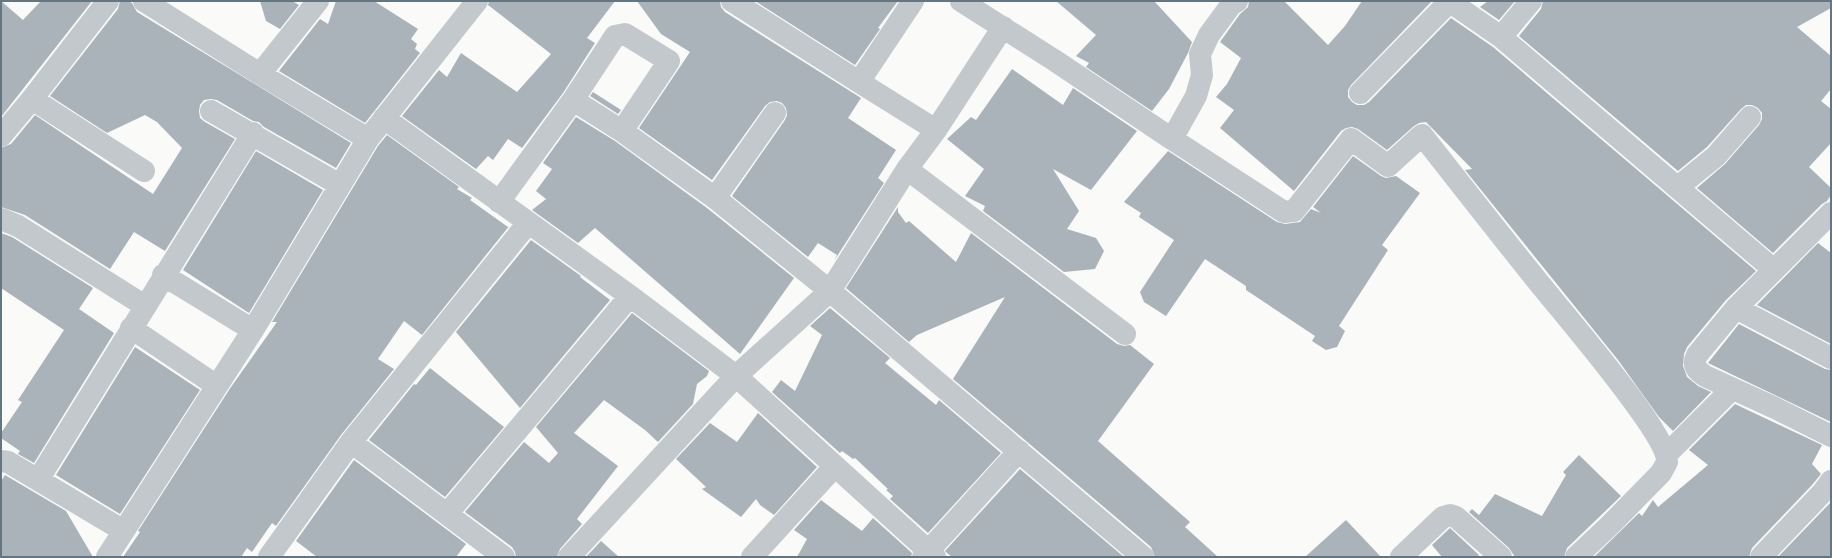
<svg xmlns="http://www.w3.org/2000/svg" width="1832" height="558" font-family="'Golos Text',sans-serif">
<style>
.building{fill:#aab3b9}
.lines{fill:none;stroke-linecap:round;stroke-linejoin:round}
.minor{stroke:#c3c8cc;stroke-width:22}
</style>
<rect width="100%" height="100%" fill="#fafaf8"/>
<!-- building -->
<path class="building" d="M1 1 23 20 41 1H92L1 117Z
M120 1H128L132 3 137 12 351 143 336 168 264 127 259 122 253 121 217 100 211 99 204 100 200 105 199 111 200 118 205 122 235 139 165 251 134 232 110 269 25 215 1 207V148L11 144 35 115 153 194 182 148 157 122 145 115 107 133 50 96 118 9Z
M260 1H292L299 5 280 29 266 21Z
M336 1H374L418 29 411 39 417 44 415 49 420 53 365 123 279 71 320 19 328 24Z
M489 1H615L587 38 595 43 563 93 522 148 508 139 493 160 488 156 476 169 402 116 439 70 447 77 461 53 517 92 551 54 488 5Z
M637 1H720L721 7 725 12 861 98 848 118 896 150 878 178 884 183 834 261 837 255 818 243 808 257 732 196 785 120 787 115 786 108 782 103 777 101 770 102 765 106 712 180 639 128 690 52 661 34Z
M755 1H898L878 28 880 29 855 65Z
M1056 1H1154L1192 42 1188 53 1169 89 1152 111 1086 67 1089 63 1076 56 1096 35Z
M1249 1H1284L1328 45 1345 26 1362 1H1432L1351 85 1348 90V97L1352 102 1357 105H1364L1369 102 1451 18 1493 47 1756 271 1726 300 1687 347 1684 354 1683 366 1687 377 1698 386 1711 392 1673 431 1659 417 1618 360 1465 170 1472 169 1426 122 1419 123 1414 126 1387 150 1358 129 1352 127 1346 128 1341 131 1294 191 1220 128 1234 110 1216 97 1227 84 1241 58 1220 42 1240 14 1248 7Z
M1488 1H1515L1499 20 1480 7Z
M1543 1H1831V8L1797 27 1831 56V89L1821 101 1831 109V143L1809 167 1831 188V195L1827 201 1822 204 1773 253 1697 188 1725 164 1759 125 1762 119V113L1758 108 1752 105H1746L1741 109 1707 147 1678 171 1519 36 1541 9Z
M1012 69 1063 105 1073 88 1137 131 1091 190 1053 169 1079 211 1067 229 1096 238 1104 251 1095 269 1064 272 983 211 985 206 965 196 984 169 947 139 971 117 976 120Z
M593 92 621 110 618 114 590 96Z
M576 117 615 141 707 208 794 278 740 354 595 228 578 243 532 210 546 199 536 191 552 169 543 163Z
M387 135 459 187 457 189 472 198 470 200 508 227 510 225 422 335 404 321 378 359 394 369 341 435 276 526 272 523 252 552 247 548 241 557H123L140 532 138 531 231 387 277 322H272L378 146Z
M256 151 323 190 249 313 183 270Z
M1168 151 1277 222 1285 224 1300 222 1311 209 1321 213 1313 207 1353 156 1381 176 1386 178 1396 176 1420 193 1382 245 1388 250 1339 326 1345 331 1337 347 1326 350 1312 341 1315 336 1246 290V286L1205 259 1166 316 1144 302 1140 292 1174 240 1139 217 1141 213 1124 202Z
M898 207V212L906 223 909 221 956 262 971 233 1117 344 1124 346 1130 345 1154 364 1098 441 1190 522 1185 527 1218 557H1155L1151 547 953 379 1005 297 917 335 909 342 846 288Z
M1 233 12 237 93 288 79 309 114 333 34 463 18 454 20 451 1 438V433L22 402 18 400 64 330 1 288Z
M531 240 581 276 580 277 610 300 520 408 456 332Z
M1818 243 1831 253V344L1757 305Z
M830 308 890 358 885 363 936 405 939 400 1001 453 928 533 890 499 893 496 886 490 888 489 855 458 853 459 842 451 840 453 772 392 781 380 795 391 822 335 810 326Z
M632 313 709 371 707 376 697 384 693 404 658 442 645 430 604 400 574 433 618 466 577 519 582 524 560 549 557 557H516L515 552 512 547 465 512 524 442 549 463 558 453 536 427Z
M1739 324 1825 369 1831 370V422L1708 363Z
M135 347 200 390 120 514 56 475Z
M430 368 504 427 445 497 369 440 414 384 416 385Z
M1735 404 1822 445 1812 464 1821 474 1812 485 1752 548 1749 557H1594L1639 513 1642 516 1653 500 1658 507 1708 465 1689 450Z
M758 413 817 467 774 515 760 505 756 499 741 517 702 489 706 487 676 459 710 423 737 442Z
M1579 455 1621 496 1567 548 1564 557H1515L1509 548 1469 512 1472 509 1479 515 1495 494 1542 516 1566 475 1563 472Z
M354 460 466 544 456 557H317L296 541Z
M1020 469 1124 557H952L947 553 945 551Z
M5 475 66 511 93 557H1V481Z
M821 500 862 531 873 518 912 553 911 557H797L807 539 794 530Z
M1830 503 1831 557H1778Z
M1346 520 1381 557H1305Z
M1450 528 1479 555 1477 557H1442L1432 545Z
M601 541 619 557H586Z"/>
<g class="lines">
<!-- minor -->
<path class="minor" d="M108 1 32 99 144 171
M144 1 260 74 368 139
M732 1 859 82 913 1
M961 1 1054 60 1172 139
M1237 1 1231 5 1209 35 1200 54 1202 75 1196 96 1172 139 1284 212 1294 211 1351 139 1388 166 1422 135C1458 181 1494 227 1531 273 1554 303 1668 432 1667 462L1661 473 1609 526 1576 557
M1449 1 1501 37 1774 270
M1501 37 1531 1
M260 74 318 1
M859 82 936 130
M1360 93 1449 2
M573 100 615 36 625 34 669 61 622 131
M211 111 340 185
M384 118 630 296 736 376 935 557
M1 136 32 99
M907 169 1125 334
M1678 187 1716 156 1750 117
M715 198 775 113
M499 202 573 100 622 131 715 198 830 291 1143 557
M1831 213 1736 308 1697 355C1692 365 1697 371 1705 376L1775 408 1831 436
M1 219 18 226 145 306
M163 275 253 330
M1736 308 1831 358
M131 328 217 386
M351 442 504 557
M1666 455 1732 389
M1 461 8 462 124 531
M38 480 253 133
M447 514 630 296
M107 557 253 330 368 139 477 1
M269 557 351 442 528 223
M569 557 736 376 830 291 907 169 936 130 1003 27
M752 557 835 466
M923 557 1019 451
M1401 557 1443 517 1450 515 1456 517 1501 557
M1761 557 1822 493 1831 481"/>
</g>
<!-- border -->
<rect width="1832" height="558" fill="none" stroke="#657683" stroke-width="4"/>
</svg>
